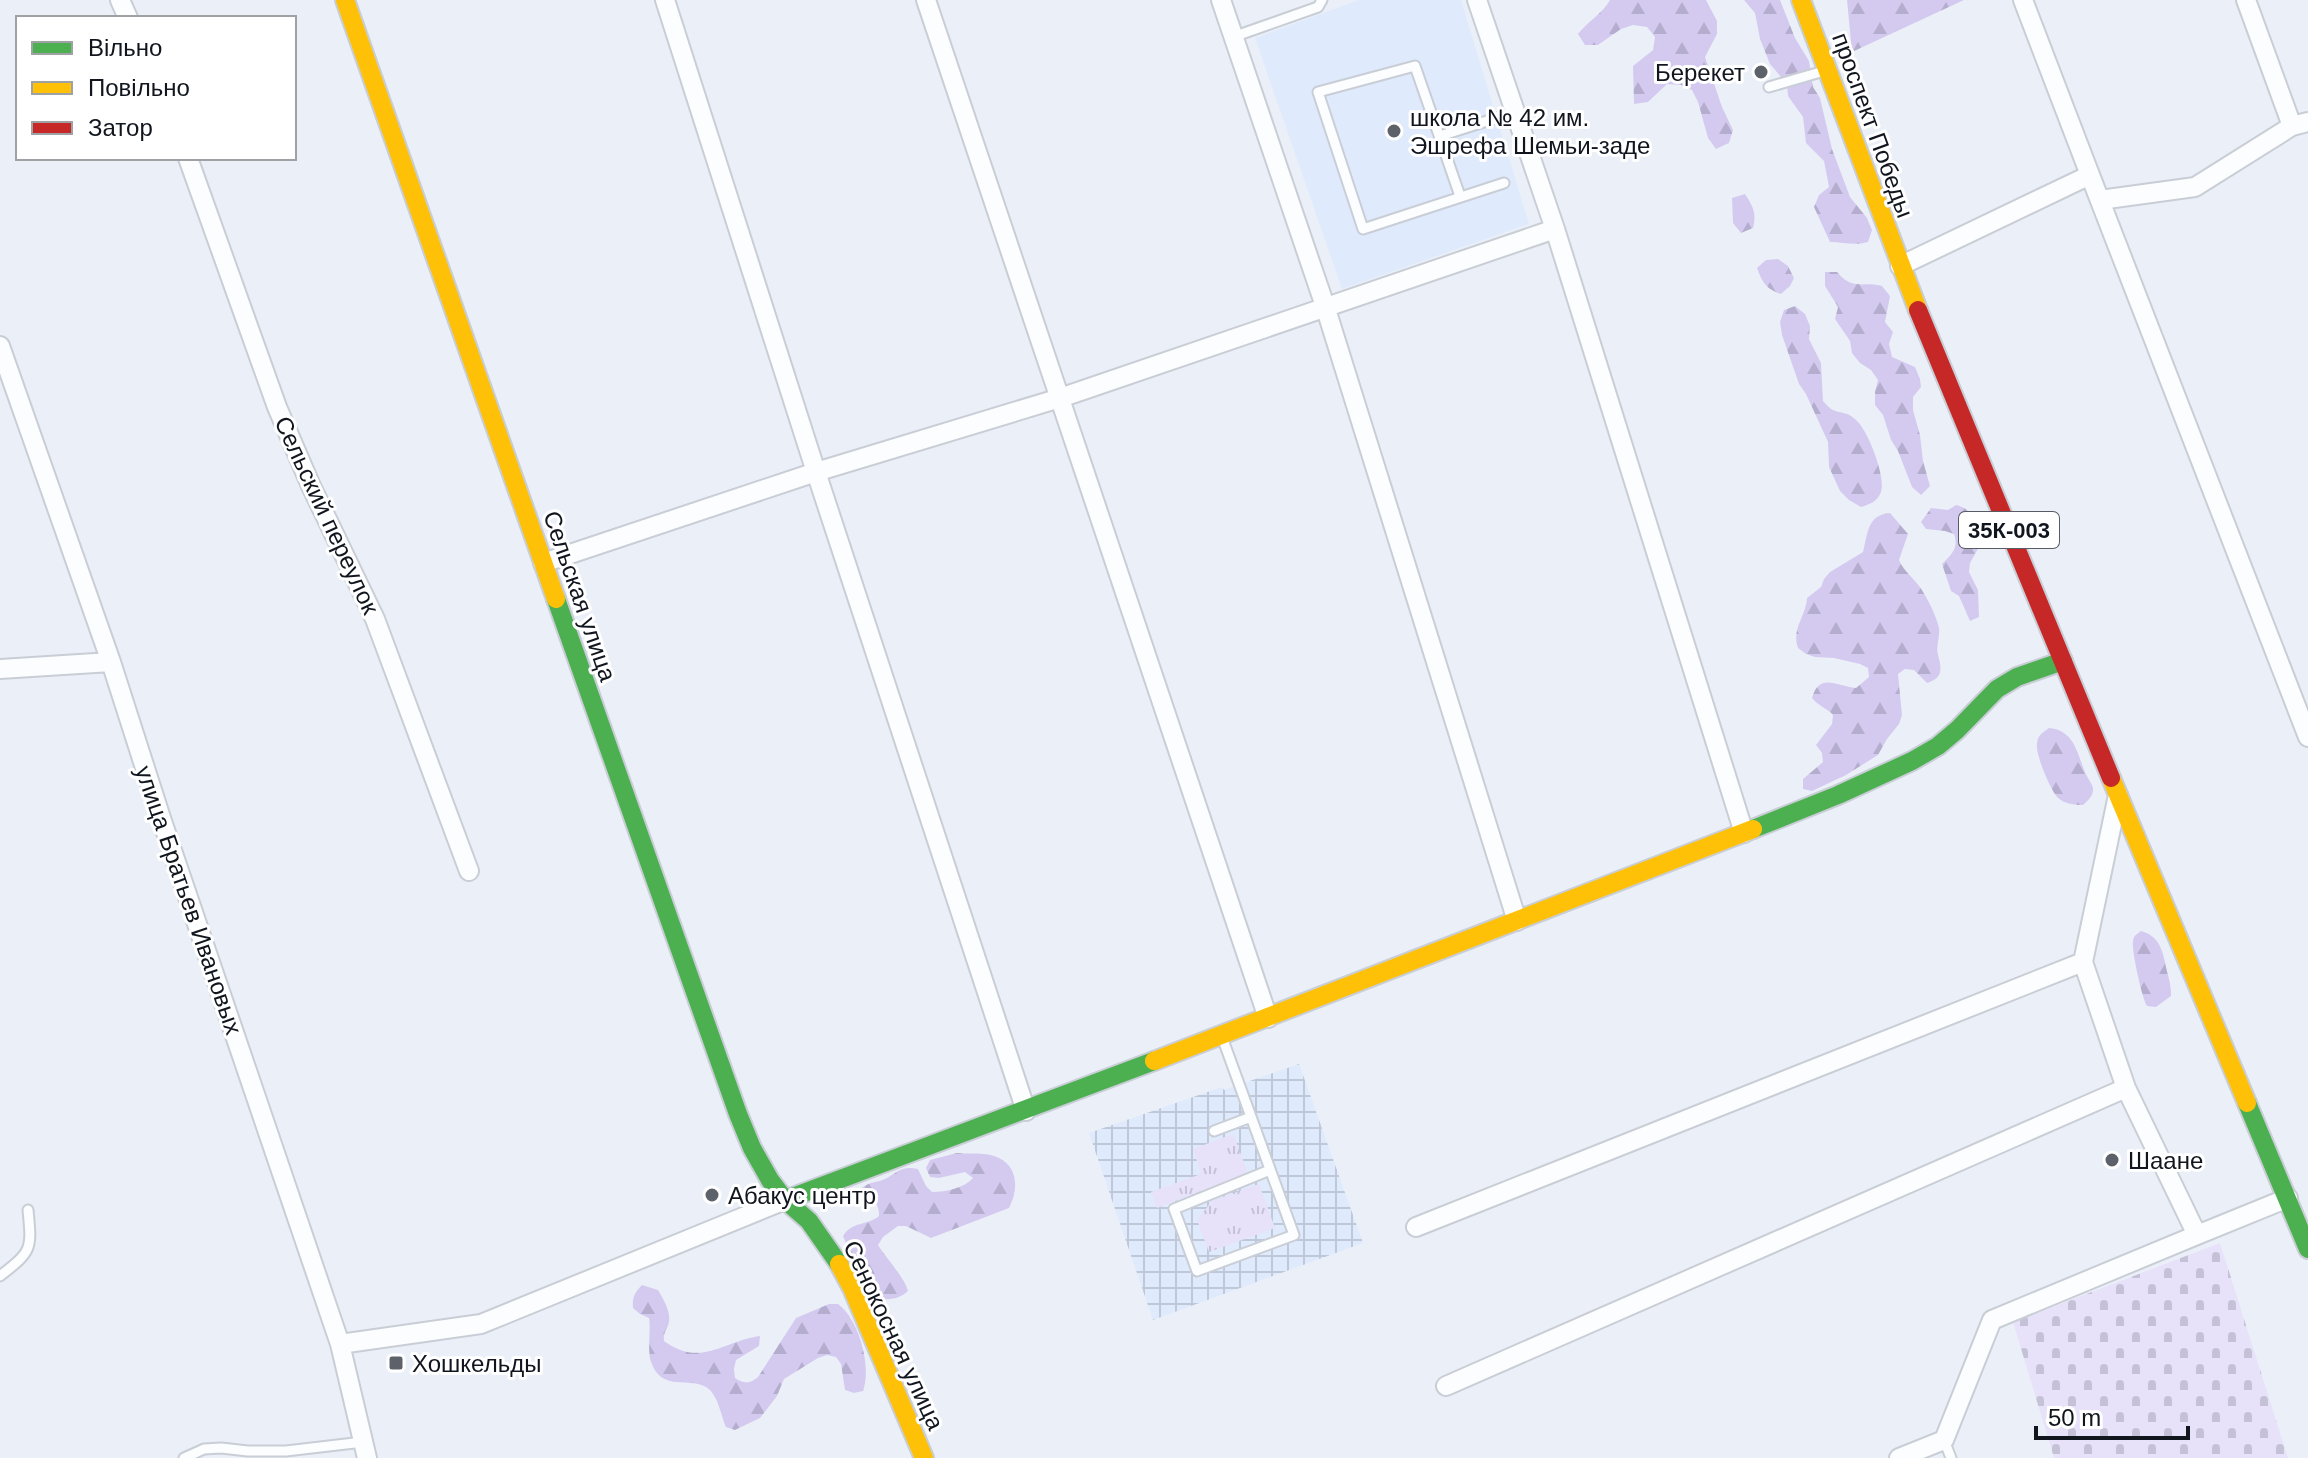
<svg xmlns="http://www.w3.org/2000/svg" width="2308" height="1458" font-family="Helvetica,sans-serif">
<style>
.built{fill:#dfeafc}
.industrial{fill:url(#industrial-grid)}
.grass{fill:url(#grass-tufts)}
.forest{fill:url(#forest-firs)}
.cemetery{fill:url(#cemetery-stones)}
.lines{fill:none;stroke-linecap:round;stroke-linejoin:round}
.lane-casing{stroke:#c9ced6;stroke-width:13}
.street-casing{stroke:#c9ced6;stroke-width:22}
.fast-casing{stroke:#c9ced6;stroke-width:22}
.slow-casing{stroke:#c9ced6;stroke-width:22}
.jam-casing{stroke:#c9ced6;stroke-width:22}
.lane{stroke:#fcfdfe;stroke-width:9}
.street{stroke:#fcfdfe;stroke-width:18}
.fast{stroke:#4caf50;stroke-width:18}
.slow{stroke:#ffc107;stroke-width:18}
.jam{stroke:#c62828;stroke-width:18}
.poi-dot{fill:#5d626a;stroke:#fff;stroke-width:3}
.labels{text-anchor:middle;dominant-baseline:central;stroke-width:6;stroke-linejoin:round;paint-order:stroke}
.shield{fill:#fff;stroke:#585b62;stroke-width:2}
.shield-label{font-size:22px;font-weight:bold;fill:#10151e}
.poi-label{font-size:24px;fill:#10151e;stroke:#fff;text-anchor:start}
.street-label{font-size:24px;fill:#10151e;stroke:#fff}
</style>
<defs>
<pattern id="industrial-grid" width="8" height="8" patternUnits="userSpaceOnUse" patternTransform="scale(2)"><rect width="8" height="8" fill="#dfeafc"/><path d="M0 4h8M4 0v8" fill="none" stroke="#bec8d8"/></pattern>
<pattern id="grass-tufts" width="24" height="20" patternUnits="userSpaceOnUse" patternTransform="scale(2)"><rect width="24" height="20" fill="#e7e2fa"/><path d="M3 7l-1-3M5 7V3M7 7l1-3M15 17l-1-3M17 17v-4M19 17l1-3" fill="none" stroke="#c5c1d6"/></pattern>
<pattern id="forest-firs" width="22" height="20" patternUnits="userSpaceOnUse" patternTransform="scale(2)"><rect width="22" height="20" fill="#d4caf0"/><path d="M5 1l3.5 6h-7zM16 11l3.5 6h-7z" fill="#b5adcd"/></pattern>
<pattern id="cemetery-stones" width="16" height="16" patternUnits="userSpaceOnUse" patternTransform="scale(2)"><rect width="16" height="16" fill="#e7e2fa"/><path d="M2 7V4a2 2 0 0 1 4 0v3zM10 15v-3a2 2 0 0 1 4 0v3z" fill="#c5c1d6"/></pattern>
</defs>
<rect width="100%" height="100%" fill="#ebf0f8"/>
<!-- built -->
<path class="built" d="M1359 0H1461L1529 224 1342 289 1255 38Z"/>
<!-- industrial -->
<path class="industrial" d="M1299 1064 1363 1243 1153 1320 1089 1133 1222 1087 1224 1090Z"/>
<!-- grass -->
<path class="grass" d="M1233 1134 1248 1173 1157 1208 1151 1192 1201 1174 1193 1149Z
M1259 1184 1275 1228 1209 1252 1197 1220 1212 1201Z"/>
<!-- forest -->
<path class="forest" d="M1610 0H1706L1717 21V34L1705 57 1722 107 1733 130 1729 143 1716 149 1708 138 1698 102 1692 90 1681 85 1667 84 1648 102 1634 104 1633 66 1653 50 1655 37 1647 27 1633 25 1621 29 1598 45H1585L1578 34C1588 21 1602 14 1610 0Z
M1744 0H1780L1795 38 1809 61 1813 87 1820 98 1832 149 1850 197 1867 218 1872 230 1868 242C1854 246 1844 242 1830 242L1814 207 1819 195 1829 187 1824 161 1806 143 1803 117 1788 96 1787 84 1770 64 1760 39 1755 13Z
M1847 0H1964L1852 52Z
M1745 194C1753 206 1757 214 1753 228L1741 233 1733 223 1732 198Z
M1778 259 1788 266 1794 278 1790 286 1781 294C1766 289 1762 282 1757 268L1766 260Z
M1825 272H1837C1853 291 1862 281 1882 286L1890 296 1885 322 1893 332 1889 344 1892 357 1915 367 1920 379 1921 387 1913 397V410L1920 435 1923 461 1930 486 1921 495 1912 487 1898 451 1891 440 1883 415 1875 405V392L1878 380 1871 370 1860 363 1852 353 1850 341 1835 319 1838 307 1825 286Z
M1795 306 1805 314 1810 326 1809 339 1821 363 1823 401C1826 404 1829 408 1833 410 1842 414 1847 411 1856 420 1868 430 1886 477 1881 492 1877 502 1870 504 1861 507L1849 500 1840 491 1829 467 1828 442 1806 394 1799 384 1782 335 1780 322 1784 310Z
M1956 505C1975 510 1968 518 1973 533 1974 538 1977 542 1979 547L1970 563 1969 572 1978 590 1979 617 1970 621 1959 596 1951 591 1942 564C1952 554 1959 548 1954 534L1945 531 1926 529 1921 522 1931 508 1948 510Z
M1890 513 1908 534 1899 560C1903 569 1908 573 1914 580 1924 590 1934 611 1938 624 1942 635 1935 644 1938 655 1942 669 1943 678 1927 683L1914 670 1905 669 1898 674 1902 715 1899 724 1887 739 1878 755 1846 775 1812 791 1803 789V779L1823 762 1822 753 1816 745 1832 724 1833 715C1827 708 1818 706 1812 698 1819 672 1837 686 1856 688L1869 677 1868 668 1860 664 1834 658 1815 657 1806 654 1798 648C1791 628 1806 617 1807 598L1821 587 1824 579 1830 572 1863 552C1868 533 1867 515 1890 513Z
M2049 728C2073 730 2077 751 2084 770 2086 776 2092 783 2093 788 2094 795 2088 801 2083 805 2074 805 2065 804 2058 798 2050 790 2035 753 2037 743 2038 735 2043 732 2049 728Z
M2141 931C2163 937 2163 956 2168 975 2170 983 2171 988 2171 996L2156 1007 2147 1006C2142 999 2131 948 2133 941 2134 935 2136 935 2141 931Z
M957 1153C966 1154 975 1153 984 1154 1015 1157 1022 1183 1009 1208L931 1238 906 1226H898L883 1237 878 1245C886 1258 905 1278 908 1291 894 1304 881 1297 863 1300L848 1261 850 1253 843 1236C852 1221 867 1226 879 1216 880 1201 869 1199 862 1188 870 1181 878 1183 887 1178 900 1171 901 1166 918 1169L926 1186 932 1192C946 1192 964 1188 973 1178L965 1172 939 1178 930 1177 926 1168 930 1160Z
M642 1285 658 1290C663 1298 671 1312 669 1322 667 1330 663 1332 664 1341 701 1368 723 1341 760 1336L759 1346 736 1360 734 1369 735 1378C744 1384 750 1384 758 1377L796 1318 829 1304H838C859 1319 872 1367 863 1391L854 1393 845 1390 841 1364 836 1357 827 1355 818 1358 784 1379 777 1396 760 1418 735 1430 726 1427C721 1416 718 1394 706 1387 689 1377 661 1392 651 1362 647 1352 651 1330 649 1318L640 1314 633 1308C632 1297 635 1292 642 1285Z"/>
<!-- cemetery -->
<path class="cemetery" d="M2220 1243 2288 1458H2054L2013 1322Z"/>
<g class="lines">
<defs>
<path id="lane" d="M1233 37 1318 7 1322 0
M1769 87 1824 71
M1440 136 1515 112
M1460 196 1415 66 1318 92 1363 229 1504 183
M1222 1037 1294 1235 1197 1271 1174 1209 1270 1170
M1214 1131 1251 1117
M0 1276C32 1251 32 1250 28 1210
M1944 1440 1951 1458
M184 1458 204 1449 221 1448 248 1451H286L363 1442"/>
<path id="street" d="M120 0 128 18
M665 0 816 472 1026 1111
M926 0 1268 1018
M1221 0 1325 306 1517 921
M1477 0 1555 229 1744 833
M2246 0 2292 126
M188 158 277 407 311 486 375 619 469 871
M2090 175 2308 737
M2100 200 2195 187 2292 126 2308 122
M1900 266 2090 175 2023 0
M0 346 111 662 161 818 340 1344 367 1458
M543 563 816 472 1060 398 1555 229
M0 669 111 662
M2118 795 2083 962 2126 1088 2197 1235 2288 1198
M1416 1227 2083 962
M340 1344 481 1324 785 1200
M1446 1386 2126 1088
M1899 1458 1944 1440 1992 1320 2197 1235"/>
<path id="fast" d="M556 599 738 1114 752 1148 770 1180 785 1200 809 1221 839 1264
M1753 829 1838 795 1912 761 1938 746 1957 730 1997 689 2017 677 2063 661
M2247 1103 2308 1249
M785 1200 1154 1061"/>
<path id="slow" d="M345 0 556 599
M1801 0 1918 310
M2111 778 2247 1103
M1154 1061 1753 829
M839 1264 852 1288 924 1458"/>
<path id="jam" d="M1918 310 2111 778"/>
</defs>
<!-- lane casing -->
<use href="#lane" class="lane-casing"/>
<!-- street casing -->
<use href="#street" class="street-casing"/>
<!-- fast casing -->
<use href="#fast" class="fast-casing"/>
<!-- slow casing -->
<use href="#slow" class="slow-casing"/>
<!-- jam casing -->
<use href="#jam" class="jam-casing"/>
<!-- lane -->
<use href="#lane" class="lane"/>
<!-- street -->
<use href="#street" class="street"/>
<!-- fast -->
<use href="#fast" class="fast"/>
<!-- slow -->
<use href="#slow" class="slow"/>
<!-- jam -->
<use href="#jam" class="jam"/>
</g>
<!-- markers -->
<g class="poi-dot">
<circle cx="1761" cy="72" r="8"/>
<circle cx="1394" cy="131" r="8"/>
<circle cx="2112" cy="1160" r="8"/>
<circle cx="712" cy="1195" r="8"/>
<rect x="388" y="1355" width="16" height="16" rx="4"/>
</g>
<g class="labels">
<!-- shield labels -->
<rect class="shield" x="1959" y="512" width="100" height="36" rx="6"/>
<g class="shield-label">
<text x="2009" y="530">35К-003</text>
</g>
<!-- poi labels -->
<g class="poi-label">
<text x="1745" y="72" text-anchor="end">Берекет</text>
<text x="1410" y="117">школа № 42 им.<tspan x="1410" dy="28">Эшрефа Шемьи-заде</tspan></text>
<text x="2128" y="1160">Шаане</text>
<text x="728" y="1195">Абакус центр</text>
<text x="412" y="1363">Хошкельды</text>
</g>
<!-- street labels -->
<g class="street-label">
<text transform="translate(1873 125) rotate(70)">проспект Победы</text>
<text transform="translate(327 515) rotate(65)">Сельский переулок</text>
<text transform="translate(580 596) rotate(71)">Сельская улица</text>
<text transform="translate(189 900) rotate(71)">улица Братьев Ивановых</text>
<text transform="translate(894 1335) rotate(65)">Сенокосная улица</text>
</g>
</g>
<!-- legend -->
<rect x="16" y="16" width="280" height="144" fill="#ffffff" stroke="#9fa1a5" stroke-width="2"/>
<rect x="32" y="42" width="40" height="12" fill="#4caf50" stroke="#9fa1a5" stroke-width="2"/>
<text x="88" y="56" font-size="24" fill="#10151e">Вільно</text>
<rect x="32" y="82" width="40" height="12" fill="#ffc107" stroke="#9fa1a5" stroke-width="2"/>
<text x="88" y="96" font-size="24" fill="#10151e">Повільно</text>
<rect x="32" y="122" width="40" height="12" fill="#c62828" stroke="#9fa1a5" stroke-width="2"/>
<text x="88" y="136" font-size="24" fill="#10151e">Затор</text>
<!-- scale -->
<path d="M2036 1426v12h152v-12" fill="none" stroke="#10151e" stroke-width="4"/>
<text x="2048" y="1426" font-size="24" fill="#10151e" stroke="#ffffff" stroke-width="6" paint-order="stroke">50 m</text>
</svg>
